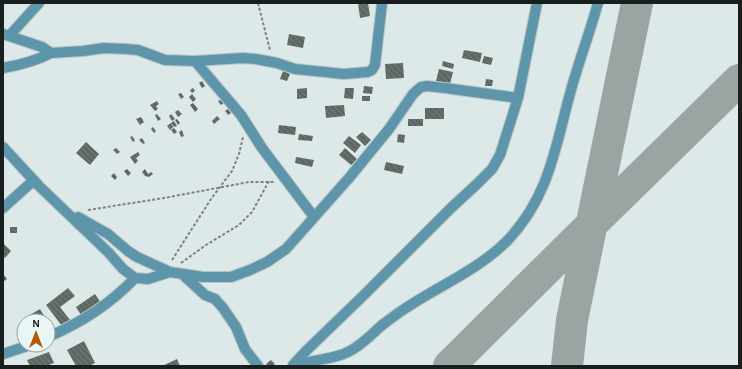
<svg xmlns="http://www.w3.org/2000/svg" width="742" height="369" font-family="'Alegreya Sans',sans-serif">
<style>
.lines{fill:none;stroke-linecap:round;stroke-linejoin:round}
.taxiway{stroke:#99a4a3;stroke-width:32}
.building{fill:url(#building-back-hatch)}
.minor-casing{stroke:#b9c4c4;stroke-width:12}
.path{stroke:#7a8382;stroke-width:2;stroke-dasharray:3 2;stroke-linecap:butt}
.minor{stroke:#5d96aa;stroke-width:10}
</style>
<defs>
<pattern id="building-back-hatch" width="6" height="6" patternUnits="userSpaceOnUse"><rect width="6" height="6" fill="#5e6863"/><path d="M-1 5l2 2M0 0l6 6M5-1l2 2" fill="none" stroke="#757d79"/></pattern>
</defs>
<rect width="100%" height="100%" fill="#dce9e8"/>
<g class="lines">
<!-- taxiway -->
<path class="taxiway" d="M449 366 591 225 739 80
M567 366 572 320 637 3"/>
</g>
<!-- building -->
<path class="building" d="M358 3H368L370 16 360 18Z
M289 34 305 37 303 48 287 45Z
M464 50 482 53 480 62 462 58Z
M484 56 493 58 491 65 482 63Z
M443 61 454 64 453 69 442 66Z
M403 63 404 78 386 79 385 64Z
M439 69 453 72 450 84 436 81Z
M283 71 290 74 287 81 280 79Z
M486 79 493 80 492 86H485Z
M202 81 205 86 202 88 199 83Z
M364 86 373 87 372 94 363 93Z
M193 88 195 91 192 93 190 90Z
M307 88V98L297 99V89Z
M345 88H354L353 99 344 98Z
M181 93 184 97 181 99 178 94Z
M192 94 196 99 193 102 189 97Z
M362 96H370V101H362Z
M221 100 224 103 221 105 218 101Z
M157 101 159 104 156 106 158 109 155 111 150 105Z
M193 103 198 109 195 112 190 105Z
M344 105 345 116 326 118 325 106Z
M425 108H444V119H425Z
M228 109 231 113 228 115 225 111Z
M178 110 182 114 178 117 175 112Z
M157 114 161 119 158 121 155 115Z
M171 114 175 119 172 121 169 116Z
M217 116 220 119 214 124 212 121Z
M141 117 144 122 140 125 136 119Z
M177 119 180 123 178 125 175 120Z
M408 119H423V126H408Z
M174 121 177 126 174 127 171 123Z
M171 123 173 127 170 130 167 126Z
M279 125 296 127 295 135 278 133Z
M153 127 156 131 154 133 151 129Z
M174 128 177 132 174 134 171 130Z
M182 130 184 136 181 137 179 132Z
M362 132 371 140 365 146 356 137Z
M299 134 313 136 312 141 298 140Z
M398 134 405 135 404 143 397 142Z
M132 136 135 140 133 142 130 137Z
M349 136 361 145 355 153 343 143Z
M142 138 145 143 143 144 139 140Z
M86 142 99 154 90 165 76 153Z
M116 148 120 152 117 154 113 150Z
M345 148 357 159 351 165 339 155Z
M138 152 140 155 136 158 138 161 135 164 130 157Z
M296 157 314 160 312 167 295 163Z
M386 162 404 166 402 174 384 170Z
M127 169 131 173 128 176 124 171Z
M145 169 148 174 151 172 153 174 149 177 145 176 142 172Z
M114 173 117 177 115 180 111 176Z
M10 227H17V233H10Z
M3 243 11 251 5 258 3 256Z
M3 274 7 279 3 282Z
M68 288 75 296 60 307 70 320 62 326 46 305Z
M95 294 101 303 81 315 76 307Z
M40 309 47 321H31L28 316Z
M48 322 54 332 48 335Z
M84 341 95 363 89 366H76L67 350Z
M49 352 54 363 46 366H30L27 360Z
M177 359 180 366H162Z
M271 360 275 364 272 366H268L266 364Z"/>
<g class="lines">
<defs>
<path id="minor" d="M3 34 42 47 51 53 83 51 104 48 126 49 138 50 165 60 195 61 243 58 256 59 277 63 295 69 344 74 368 72 372 70 375 65 382 3
M10 35 39 3
M195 61 241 115 262 148 314 217
M3 68C20 65 36 61 51 53
M3 147 39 186 108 252 123 269 135 278 148 279 170 272 203 277H231L250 270 267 262 286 249 349 178 389 129 413 94 421 87 427 86 445 88 518 98
M3 208 34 180
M78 217 108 234 128 251 137 257 170 272
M182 274 205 295 215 299 223 308 236 327 245 349 258 366
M48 337C82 322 109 305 135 278
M3 354 30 345
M293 365 307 350 365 294 451 208 477 184 492 169 500 155 518 98 537 3
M296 366C313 359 332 360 348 352 361 346 371 335 381 326 390 319 399 312 409 306 441 285 479 269 507 241 550 196 555 147 571 90 579 61 590 32 598 3"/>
</defs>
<!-- minor casing -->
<use href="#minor" class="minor-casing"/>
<!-- path -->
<path class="path" d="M258 3 270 50
M88 210 164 198 249 182H275
M172 260 211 199 232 171 239 154 243 137
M181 263 206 245 239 225 252 212 269 181"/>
<!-- minor -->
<use href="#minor" class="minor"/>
</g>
<!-- border -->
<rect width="742" height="369" fill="none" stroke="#191e1e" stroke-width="8"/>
<!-- north arrow -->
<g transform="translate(36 333)"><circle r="19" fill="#e9f6f6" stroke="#96a0a0"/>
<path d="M0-3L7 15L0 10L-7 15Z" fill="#b45604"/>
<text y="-6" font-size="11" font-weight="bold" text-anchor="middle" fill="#191e1e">N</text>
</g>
</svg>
